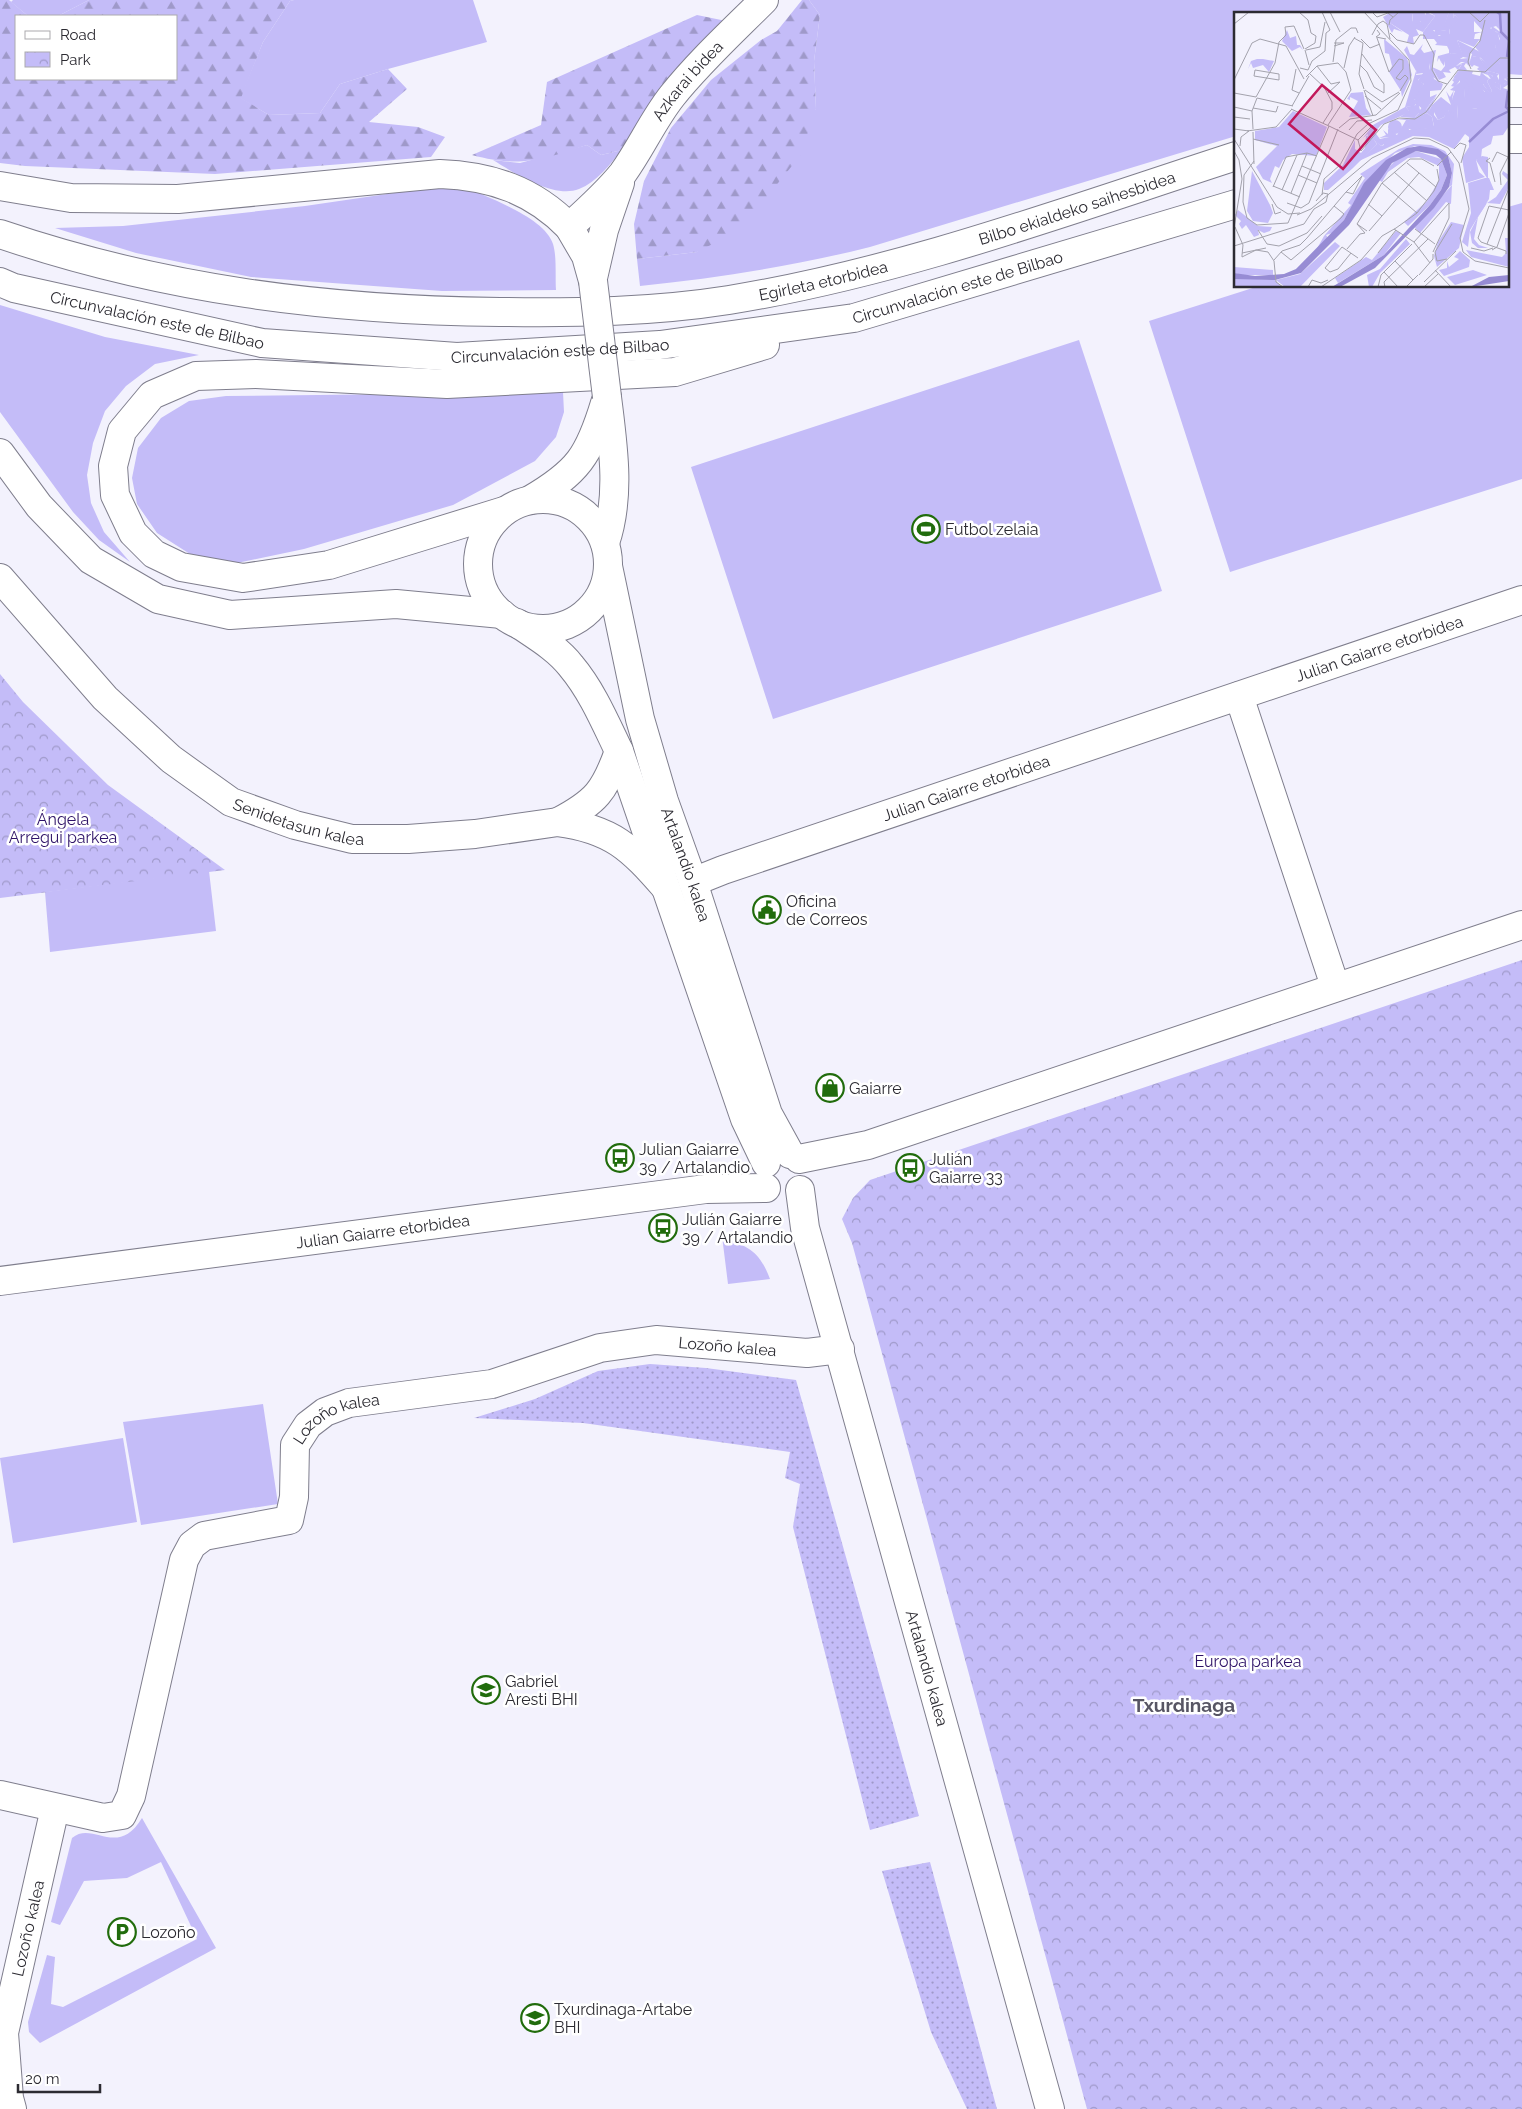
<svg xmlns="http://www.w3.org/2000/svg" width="1522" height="2109" font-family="Raleway,sans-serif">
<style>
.grass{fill:#c4bcf8}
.forest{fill:url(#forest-firs)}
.park{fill:url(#park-crowns)}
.garden{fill:url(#garden-dots)}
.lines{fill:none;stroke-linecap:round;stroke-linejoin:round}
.minor-casing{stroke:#7f7e8d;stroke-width:30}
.primary-casing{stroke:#7f7e8d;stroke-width:30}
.minor{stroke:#fff;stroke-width:28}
.primary{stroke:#fff;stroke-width:28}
.minor-bridge-casing{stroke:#7f7e8d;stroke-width:30;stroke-linecap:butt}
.minor-bridge{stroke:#fff;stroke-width:28}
.labels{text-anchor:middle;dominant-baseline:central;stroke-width:5;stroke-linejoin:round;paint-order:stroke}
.street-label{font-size:16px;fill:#2c2b32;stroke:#fff}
.poi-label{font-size:16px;fill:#2c2b32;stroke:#fff;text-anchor:start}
.park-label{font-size:16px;fill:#2e1267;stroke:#fff}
.quarter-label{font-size:19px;font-weight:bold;fill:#585664;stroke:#fff}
.inset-river{fill:none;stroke:#978cd4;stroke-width:2.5}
.inset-road{fill:none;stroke:#a3a2ac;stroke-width:1}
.view{fill:#c2185b;fill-opacity:0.15;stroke:#c2185b;stroke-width:2.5}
.inset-edge{fill:none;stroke:#2c2b32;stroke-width:2.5}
</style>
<defs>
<pattern id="forest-firs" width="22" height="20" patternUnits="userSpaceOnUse" patternTransform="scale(1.25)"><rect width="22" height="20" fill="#c4bcf8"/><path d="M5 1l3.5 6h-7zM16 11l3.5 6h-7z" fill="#9f99c9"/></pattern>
<pattern id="park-crowns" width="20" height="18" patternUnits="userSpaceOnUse" patternTransform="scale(1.25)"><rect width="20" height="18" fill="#c4bcf8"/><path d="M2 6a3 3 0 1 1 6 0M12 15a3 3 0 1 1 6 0" fill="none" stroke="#9f99c9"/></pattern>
<pattern id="garden-dots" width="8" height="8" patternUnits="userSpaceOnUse" patternTransform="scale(1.25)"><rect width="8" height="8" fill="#c4bcf8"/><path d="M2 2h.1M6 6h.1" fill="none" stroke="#9f99c9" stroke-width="1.8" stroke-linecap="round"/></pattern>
</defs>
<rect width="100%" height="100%" fill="#f3f2fd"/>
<!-- grass -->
<path class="grass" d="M13 0H89L58 16H28L11 2Z
M294 0H473L487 42 388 69 340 84 320 113 269 115 240 98 263 42 290 1Z
M809 0H1522V75L1508 74V14H1236V136L870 247C794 266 718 278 640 286L637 259 697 252 816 109 814 61 820 15Z
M587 145 601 155 622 150C610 164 597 182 579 189 554 199 514 173 493 160L520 163Z
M463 186C486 197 545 217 553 244 557 257 555 276 556 290L442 291 251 277 136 253 55 228 123 226 305 206 428 188Z
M1522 203V479L1230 572 1149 321 1259 286H1508V207Z
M0 305 105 337 199 355 155 364 126 386 105 411 93 443 87 475 91 503 104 532 130 562 99 540 73 512 0 412Z
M1079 340 1162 591 773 719 691 467Z
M563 392 564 412 556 437 535 461 453 505 304 549 237 563 190 554 157 533 137 504 132 478 138 448 161 418 189 401 226 396Z
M209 871 216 931 50 952 45 892Z
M722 1236C749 1248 759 1250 770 1279L728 1284Z
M263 1404 278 1504 141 1525 123 1422Z
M123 1438 137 1522 13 1543 0 1458Z
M142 1818 216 1948 40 2043 29 2032 28 2022 47 1955 55 1957 51 2004 63 2007 197 1939 161 1862 127 1878 84 1881 60 1925 51 1922 72 1838C93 1820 117 1859 142 1818Z"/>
<!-- forest -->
<path class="forest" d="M0 0H9L28 16H16V79H176V16H58L89 0H294L290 1 263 42 241 98 269 115 320 113 340 84 388 69 407 89 369 122 418 127 445 137 431 157 215 174 25 166 0 163Z
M802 0H809L820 15 814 61 816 109 800 156 740 230 697 252 637 259 634 224 644 181 671 128 711 80 761 40 777 31Z
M697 15 731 22 650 103 622 150 601 155 587 145C541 160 520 168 472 155L541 125 547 82Z"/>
<!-- park -->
<path class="park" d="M0 674 23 702 108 785 225 870 0 898Z
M1522 960V2109H1087L852 1243 842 1219 853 1198 870 1180Z"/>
<!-- garden -->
<path class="garden" d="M650 1364 706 1368 796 1380 919 1816 870 1830 793 1527 800 1484 785 1478 790 1452 583 1423 474 1418 535 1399 598 1371Z
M930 1862 997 2109H967L931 2032 882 1871Z"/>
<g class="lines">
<defs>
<g id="minor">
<path d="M593 278 604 230 620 183"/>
<path id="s1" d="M593 281 586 256 569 227C588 210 607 193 623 173 641 148 653 120 672 96 700 61 733 31 764 0"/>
<circle cx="543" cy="564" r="65"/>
<path d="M530 500C578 472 589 456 605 403"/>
<path d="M605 543C621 496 613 445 607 397"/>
<path id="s2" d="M608 566 640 719 664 801 693 882 768 1114 790 1154"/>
<path id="s3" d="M0 578 105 698 171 759 231 802 295 825 352 839H408L475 834 558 822C612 829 631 848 665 887"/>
<path d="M517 623C536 636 557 648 571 666 592 691 605 722 619 751L745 1119 766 1163"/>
<path d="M1239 696 1335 986"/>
<path d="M558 822C596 802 605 791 619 751"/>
<path id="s4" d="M693 882 723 870 1522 600"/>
<path d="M799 1159 868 1145 1522 925"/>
<path id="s5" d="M800 1190 805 1228 1050 2109"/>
<path id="s6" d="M0 1281 706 1189 766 1188"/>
<path id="s7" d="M0 1795 103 1818 122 1815 131 1796 184 1560 192 1545 204 1536 289 1520 294 1497 295 1445 308 1425 325 1412 349 1403 492 1384 600 1348 656 1340 807 1353 840 1349"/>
<path id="s8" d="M12 2109 9 2098 4 2033 55 1808"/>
</g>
<g id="primary">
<path d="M1508 93H1522"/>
<path d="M1508 139H1522"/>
<path d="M0 186 71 198 178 199 440 174C491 176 533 190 569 227"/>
<path id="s9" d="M0 234C165 290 327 310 500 312 577 313 653 312 729 300 902 272 1069 210 1236 156"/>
<path id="s10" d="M0 282 14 288 262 343 457 357 660 345 854 318 1236 204"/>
<path d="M0 453 39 506 91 560 158 599 230 615 396 604 502 614"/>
<path d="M504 511 329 565 243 578 181 567 154 554 133 533 115 495 113 466 122 431 152 395 196 376 256 374 447 384 675 372 765 345"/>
</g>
</defs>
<!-- minor casing -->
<use href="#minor" class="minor-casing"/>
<!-- primary casing -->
<use href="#primary" class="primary-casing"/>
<!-- minor -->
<use href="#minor" class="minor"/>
<!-- primary -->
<use href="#primary" class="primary"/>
<defs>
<path id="minor-bridge" d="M593 281 607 397"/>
</defs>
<!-- minor-bridge casing -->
<use href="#minor-bridge" class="minor-bridge-casing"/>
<!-- minor-bridge -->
<use href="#minor-bridge" class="minor-bridge"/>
</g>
<!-- icons -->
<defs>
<symbol id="stadium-ring" viewBox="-11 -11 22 22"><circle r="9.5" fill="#fff" stroke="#216c0c" stroke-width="1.5"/><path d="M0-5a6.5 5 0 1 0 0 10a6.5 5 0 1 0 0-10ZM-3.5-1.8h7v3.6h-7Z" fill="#216c0c"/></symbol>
<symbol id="civic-ring" viewBox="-11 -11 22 22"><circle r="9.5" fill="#fff" stroke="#216c0c" stroke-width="1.5"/><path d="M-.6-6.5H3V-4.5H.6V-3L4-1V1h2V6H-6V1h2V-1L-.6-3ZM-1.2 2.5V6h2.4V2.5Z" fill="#216c0c"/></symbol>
<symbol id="shop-ring" viewBox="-11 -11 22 22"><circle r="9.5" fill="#fff" stroke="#216c0c" stroke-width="1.5"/><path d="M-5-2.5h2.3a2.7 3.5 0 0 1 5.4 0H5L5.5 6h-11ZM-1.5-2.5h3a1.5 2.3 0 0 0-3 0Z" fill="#216c0c"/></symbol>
<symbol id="bus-ring" viewBox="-11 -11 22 22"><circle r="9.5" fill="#fff" stroke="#216c0c" stroke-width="1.5"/><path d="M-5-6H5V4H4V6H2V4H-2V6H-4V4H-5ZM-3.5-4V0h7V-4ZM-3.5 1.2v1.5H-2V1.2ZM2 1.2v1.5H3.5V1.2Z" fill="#216c0c"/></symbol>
<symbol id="school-ring" viewBox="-11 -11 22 22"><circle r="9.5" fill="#fff" stroke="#216c0c" stroke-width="1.5"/><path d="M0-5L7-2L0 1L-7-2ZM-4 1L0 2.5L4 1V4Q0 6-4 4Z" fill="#216c0c"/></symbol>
<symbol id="parking-ring" viewBox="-11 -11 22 22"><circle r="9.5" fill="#fff" stroke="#216c0c" stroke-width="1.5"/><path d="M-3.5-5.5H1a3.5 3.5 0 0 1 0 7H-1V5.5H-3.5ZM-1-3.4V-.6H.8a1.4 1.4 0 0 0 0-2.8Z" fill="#216c0c"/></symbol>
</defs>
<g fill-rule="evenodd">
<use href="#stadium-ring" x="910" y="513" width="32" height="32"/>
<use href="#civic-ring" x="751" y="894" width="32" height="32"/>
<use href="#shop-ring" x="814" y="1072" width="32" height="32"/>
<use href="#bus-ring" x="604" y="1142" width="32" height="32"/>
<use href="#bus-ring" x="894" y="1152" width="32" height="32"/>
<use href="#bus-ring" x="647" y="1212" width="32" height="32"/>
<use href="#school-ring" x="470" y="1674" width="32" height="32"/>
<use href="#parking-ring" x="106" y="1916" width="32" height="32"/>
<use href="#school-ring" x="519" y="2002" width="32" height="32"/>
</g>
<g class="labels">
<!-- street labels -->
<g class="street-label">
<text stroke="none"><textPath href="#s1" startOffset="249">Azkarai bidea</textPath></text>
<text stroke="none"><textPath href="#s9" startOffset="1098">Bilbo ekialdeko saihesbidea</textPath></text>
<text stroke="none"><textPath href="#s9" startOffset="834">Egirleta etorbidea</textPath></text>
<text stroke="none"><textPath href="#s10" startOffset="972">Circunvalación este de Bilbao</textPath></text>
<text stroke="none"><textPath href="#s10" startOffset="162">Circunvalación este de Bilbao</textPath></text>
<text stroke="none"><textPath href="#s10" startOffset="568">Circunvalación este de Bilbao</textPath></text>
<text stroke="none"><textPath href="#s4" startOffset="725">Julian Gaiarre etorbidea</textPath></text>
<text stroke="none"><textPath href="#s4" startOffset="289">Julian Gaiarre etorbidea</textPath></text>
<text stroke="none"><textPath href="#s3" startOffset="394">Senidetasun kalea</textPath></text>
<text stroke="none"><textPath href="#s2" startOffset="309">Artalandio kalea</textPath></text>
<text stroke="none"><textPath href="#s6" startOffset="386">Julian Gaiarre etorbidea</textPath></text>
<text stroke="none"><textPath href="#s7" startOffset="1039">Lozoño kalea</textPath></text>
<text stroke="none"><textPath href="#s7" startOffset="634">Lozoño kalea</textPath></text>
<text stroke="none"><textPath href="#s5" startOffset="495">Artalandio kalea</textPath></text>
<text stroke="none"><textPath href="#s8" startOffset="184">Lozoño kalea</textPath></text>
</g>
<!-- poi labels -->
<g class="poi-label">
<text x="945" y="529">Futbol zelaia</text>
<text x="786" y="901">Oficina<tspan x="786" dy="18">de Correos</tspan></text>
<text x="849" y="1088">Gaiarre</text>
<text x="639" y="1149">Julian Gaiarre<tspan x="639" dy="18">39 / Artalandio</tspan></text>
<text x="929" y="1159">Julián<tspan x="929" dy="18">Gaiarre 33</tspan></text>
<text x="682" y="1219">Julián Gaiarre<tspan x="682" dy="18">39 / Artalandio</tspan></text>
<text x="505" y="1681">Gabriel<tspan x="505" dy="18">Aresti BHI</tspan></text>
<text x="141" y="1932">Lozoño</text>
<text x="554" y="2009">Txurdinaga-Artabe<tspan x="554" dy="18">BHI</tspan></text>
</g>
<!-- park labels -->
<g class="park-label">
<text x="63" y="819">Ángela<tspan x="63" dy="18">Arregui parkea</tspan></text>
<text x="1248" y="1661">Europa parkea</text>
</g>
<!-- quarter labels -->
<g class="quarter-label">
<text x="1184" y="1705">Txurdinaga</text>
</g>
</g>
<!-- overview -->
<g transform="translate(1234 12)">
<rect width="275" height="275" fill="#f3f2fd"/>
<path d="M172 0H179L178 9 181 11 191 8 192 0 201 4 189 20 182 17 185 23 179 25 180 32 173 30 175 23 156 11ZM215 0H220L219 6 221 3 226 8 215 17 216 23H200L201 17 212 19 209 15ZM258 14 273 25 275 65 270 67 273 69 270 72H266L267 78 260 74 261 70 265 72V62L254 59 253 61 259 64 257 67 254 63 248 61 255 67 253 69 258 79 256 82 249 72H246L251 81 244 97 237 96 231 86 229 68 228 78H225L227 93 221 76 227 73V67L221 75 217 74 220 70 218 68 224 65H220L225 59H239L238 62 246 64 247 60 243 57 245 55 240 53 238 55 235 52 238 44 245 45 252 55 266 51 261 34 266 27 263 20 257 18ZM223 28 254 44 253 53 247 46 234 40V46L229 45 226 47H231V50H227L222 54 228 52 224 58 221 55 215 58 217 61 209 60 212 65 205 68 198 55 207 59 211 54V49L210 54 207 50 210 45 217 41 228 42ZM23 47H29L40 49 35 60 29 53 19 56 17 51 14 57 17 49ZM197 51 200 67 209 72 207 78 196 79V85L203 82 191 99 185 94V101L180 106 166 105 175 99 172 95 182 93 181 87 175 89 190 72 184 69 189 61 182 62 183 58H195ZM220 78 218 87 223 92 224 107H217L214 98 210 105 204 108 199 98 198 101 195 99 198 93 207 85 217 93 212 79 216 85ZM193 101 198 105 200 115 180 119 173 116V108ZM154 115a7 7 0 1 1 14 0a7 7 0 1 1-14 0ZM140 119 146 127 155 125V129L147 134 140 128 143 132 119 156 94 178H90V171L109 153 121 128V137L127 141 131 136 132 124 135 125 133 130ZM18 159 36 193 39 201 34 211 19 209 13 199ZM239 258 253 263 221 273 213 265Z" fill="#c4bcf8"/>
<path d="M157 0H172L164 9 156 11 169 20 160 17 158 21 149 5ZM176 0H190L193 5 191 12 188 15 187 9 183 12 178 11 179 2ZM195 0H215L210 15 213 14 214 19 199 18 205 24 213 20 216 23 215 16 225 8 221 3 219 6 220 0H275V54L269 46 273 25 262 14 256 16 264 21 266 31 261 34 268 50 253 59 246 46 239 44 235 52 239 39 253 52V44L248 43 241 35 245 31 248 18 240 9V20H248L241 22 240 27H246L240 35 223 28 229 43 217 41 207 50 205 46 203 50 204 44 215 41V38L213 34 201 33 203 31 200 27H189V20L201 4ZM189 32 187 37 190 41 202 38 198 55 206 71 197 63 196 51 195 58H183L182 63 191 62 184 68 190 72 180 87 185 89 180 94 172 95 176 100 147 113 132 130 134 122 129 126 139 113 171 95 182 59 170 38 173 34 176 42 180 43ZM237 35 235 54 232 51 230 54 233 58 225 59 221 65H229L230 61V65L241 73V78L236 73 233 83 235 73 230 68 231 86 238 87V96L243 97V80H251L243 72 248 71 256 81 258 79 253 69 255 67 248 62 256 67 259 64 252 61 255 59 265 62 263 64 266 70 264 73 261 70V74L267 78 266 72H270L273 68 270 67 275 65V72L269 76 275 78V114L269 123 259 124 257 132 248 137 247 146 242 148 245 160 251 165 232 171 228 146 235 135V125L231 122 220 137 195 125 179 124 125 149 143 132 140 127 147 134 150 133 149 128 155 129V125L145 126 152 123 149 118 154 122V117L163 123 172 108H162L180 106 185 101V94L186 98 189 94 192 98 203 82 195 99 200 97V103L204 108 210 105 212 99H207L213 95 216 102 218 99 221 103 218 107H224L223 93 221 95 218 87 221 79 216 78 226 70V66L219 67 228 52 221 54 231 50V47H226L234 46V36ZM193 101 198 105 200 114 194 112 193 116 175 118 174 108ZM179 132 197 133 211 139 220 152 218 173 215 175 218 161 214 144 181 134 161 141 131 171 110 208 98 221 92 223 94 226 80 242 90 224 117 193 114 191 131 166 126 162 165 137ZM182 139 207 147 213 163 207 178 196 193 174 214 170 210 193 189 205 168V154L185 145 174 146 154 160 148 170 143 167 165 145ZM251 166H255L260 178H256L255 187 236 218 234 235 228 230 237 201 234 171ZM101 230 106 234 66 275H51L42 268 66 262ZM0 266 41 268 48 275H0Z" fill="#c4bcf8" fill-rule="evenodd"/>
<path d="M53 18 56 26 62 24 63 33H66L69 38 66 35 58 39 48 29ZM150 27 173 46 178 63 168 85 167 79 155 60 158 54 155 42 151 41ZM129 80 132 96 137 103 115 105 124 89 116 85V88L113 87 117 81ZM59 99 93 115 82 144 58 142 49 148 45 156 41 154 36 167 38 171 29 167 22 155 43 134 21 128V119L45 115ZM248 144 254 145V168L242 148ZM269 159 275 163V175L266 192 253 191 244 205 240 227 245 233 254 236H244L238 231 236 220 250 193 262 185 274 168 268 162ZM218 173 217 192 212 190 186 221 181 216 183 212ZM4 198 24 214 38 215 36 219 30 221 24 218 25 223 20 225 12 213 8 217 5 212 7 209 1 203ZM217 210 230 213 225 236 203 255 200 244 204 230ZM162 219 167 221 150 243 104 271 101 266 132 245 138 248ZM271 226H275V255L237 245 232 238 268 245 272 241ZM172 227 176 232 146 261 138 275H135L133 263 146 257ZM226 239 236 248 235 255 210 264 205 258 213 256V249L215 255 225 247 220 245ZM0 255 39 258V263H9L0 261Z" fill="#c4bcf8"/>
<path d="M186 134 204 137 214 144 218 161 215 175 200 196 141 256 106 275H98L150 243 196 193 207 178 213 163 207 147 202 143 182 139 158 151 115 213 67 261 41 268 0 267V261L21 264 50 262 62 257 110 208 130 171 152 148 173 136ZM275 263V269L236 275 255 265Z" fill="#978cd4"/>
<path class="inset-river" d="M263 0 266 2 267 20 275 28M273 45 275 29M274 79 272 95 275 98M235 130 259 107 275 99"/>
<path class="inset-road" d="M65 0 74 8 77 21 82 24 81 31 71 37M88 0 96 18M96 0 106 20M138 0 143 5 154 1 159 5M235 0 246 10 256 0M0 12 15 0M155 13 156 8 165 0M51 15 60 14 70 37M143 18 146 22 142 25 152 27M156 21 163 28 180 32 186 23H190L200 42 198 58 204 69 213 72M138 23 144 12 149 9 153 12 156 27M120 26 129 31 125 62 130 77M143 26 155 60 165 47 169 48V57L162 66 166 68 171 63 174 66 166 79M127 27 136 36 146 32M45 30 52 23 51 15M100 34 110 31H100M71 38 75 53M72 38 86 35 91 10M99 50 102 28 117 16H122L124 21M126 53 133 60 140 75 150 81V72L128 42M83 54 97 72 106 70 94 81M66 56 74 58 78 49 91 39 92 21 96 18M110 56 115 34 121 25M62 57 58 78 65 81M237 57 234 50 236 41 246 29 251 8M21 58 45 62V68L20 64ZM76 62 90 75 98 90V97L89 111M72 65 83 54 104 51 112 60 117 78M0 68 18 31 26 27 52 34 70 67M130 78 139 104M131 78 148 90 165 80M0 81 22 85M131 84 147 97M22 85 41 51 45 30M23 86 59 94M58 94 75 64M0 95 18 99M19 96 42 100 44 94M57 97 95 114M0 105 16 107M94 113 117 78M95 114 124 128 127 139 150 112 165 106 181 107 192 100 224 58 251 60 266 46H275M105 116 116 107 142 103 166 81M0 117 15 119M19 117 18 99 23 86M115 118 123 109 138 108M13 119 42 115 58 97M19 120 20 152M0 127 43 195 54 202 66 201M19 127 45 133M124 128 139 113M6 134 7 125 15 119M220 137 226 131 232 133 227 151M0 139 5 148 8 167 0 216M256 146 252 149 256 151 261 170M20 149 10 163 9 190 13 206 23 213 54 211 95 114M258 150 263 140 274 145M173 151 202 175M68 154 87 162M203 154 217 140M160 160 193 189M64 163 83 171M148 171 183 201M267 173 266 161 275 143M39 174 66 185M39 175 52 145 73 141 83 144M48 178 63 143M57 181 73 141M88 183 90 167 106 153 123 122 134 112 164 98 177 69 175 48 130 0M53 191 67 196 75 191 104 117M38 192 41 202 47 200M134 192 148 204M63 203 77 197 138 146 180 126 195 127 214 136 225 151 235 197 226 226 229 240 241 249 275 256M123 212 148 171 176 147H188L200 154M1 215 9 233 8 243M162 216 183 201 200 179 205 168 203 157M160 217 180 230 196 251M181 217 201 232M24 218 33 232 45 234 73 221 88 204M135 219 185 161M131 221 123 212 133 219M180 230 215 191V206L199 240M253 232 275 176M0 234 70 212 80 197 92 190 94 182 89 181 82 189M237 236 250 239 259 236M113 237 126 222 131 221M258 238 263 235 275 201M47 240 57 248 107 206 110 202 100 194M8 241 32 236M117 241 104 257 96 260 91 256 108 235 124 246M144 241 162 218M272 242V239L247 230 244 226 255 194 275 198M8 243V245L22 238 34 240 40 249 42 270 49 275M213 247 203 249 201 240 218 212M40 248 48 239 66 233 73 226 112 180 119 182 128 164 112 180M161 249 179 268M201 258 217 275M150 260 164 275M185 263 199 247V242M190 270 222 239M74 275 78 268 87 271 94 268M87 275 127 248 148 224 162 216M144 275 147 263 178 232M151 275 150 270 194 227M172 275 184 263M190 275 204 262"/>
<path class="view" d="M88 73 142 118 109 157 55 112Z"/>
<rect width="275" height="275" class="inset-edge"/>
</g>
<!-- legend -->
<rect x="15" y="15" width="162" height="65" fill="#ffffff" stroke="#abaaad"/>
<rect x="25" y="31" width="25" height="8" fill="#ffffff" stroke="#abaaad"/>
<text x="60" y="40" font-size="15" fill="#2c2b32">Road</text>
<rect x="25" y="52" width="25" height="15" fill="url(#park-crowns)" stroke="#abaaad"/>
<text x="60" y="65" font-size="15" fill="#2c2b32">Park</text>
<!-- scale -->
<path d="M18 2084v8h82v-8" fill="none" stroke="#2c2b32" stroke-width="2.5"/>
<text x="25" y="2084" font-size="15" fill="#2c2b32" stroke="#ffffff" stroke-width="4" paint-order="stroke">20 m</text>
</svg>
